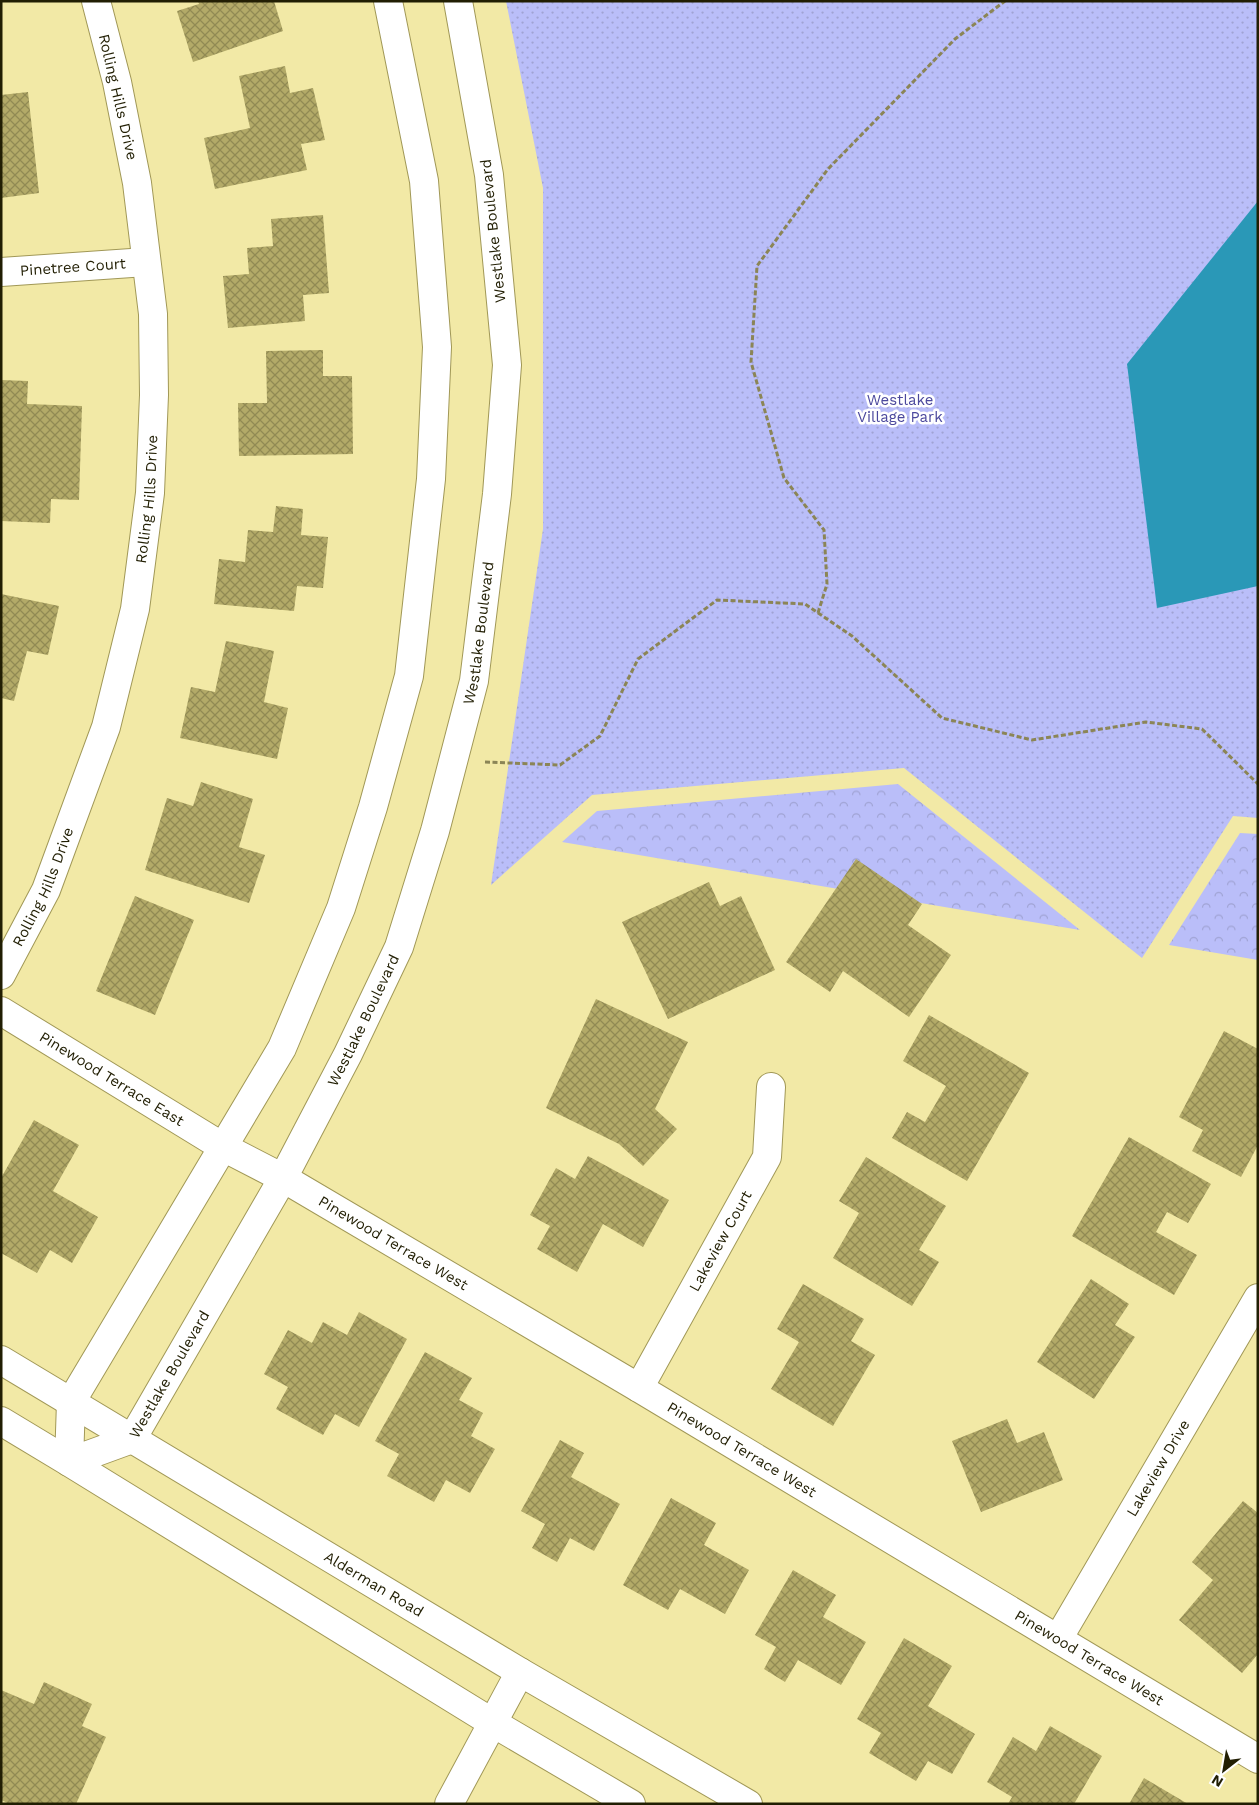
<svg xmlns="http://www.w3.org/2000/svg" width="1259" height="1805" font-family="'Work Sans',sans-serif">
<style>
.forest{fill:url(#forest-crowns)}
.park{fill:url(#park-dots)}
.water{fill:#2a98b7}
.building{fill:url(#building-cross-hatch)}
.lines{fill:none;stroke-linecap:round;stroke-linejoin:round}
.minor-casing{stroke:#a19857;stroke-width:30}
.tertiary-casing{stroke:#a19857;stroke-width:30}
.secondary-casing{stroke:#a19857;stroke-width:30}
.path{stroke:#8b8556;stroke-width:3;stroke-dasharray:5 2.5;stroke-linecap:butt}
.minor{stroke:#fff;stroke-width:28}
.tertiary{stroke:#fff;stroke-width:28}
.secondary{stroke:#fff;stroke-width:28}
.labels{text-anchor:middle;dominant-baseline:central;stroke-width:5;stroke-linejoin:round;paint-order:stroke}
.street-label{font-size:15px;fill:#211e03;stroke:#fff}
.park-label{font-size:15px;fill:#4b489d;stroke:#fff}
</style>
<defs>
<pattern id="forest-crowns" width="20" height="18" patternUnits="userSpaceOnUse" patternTransform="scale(1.25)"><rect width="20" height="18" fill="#babef9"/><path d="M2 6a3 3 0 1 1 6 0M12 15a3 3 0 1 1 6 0" fill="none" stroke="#a0a3d4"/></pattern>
<pattern id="park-dots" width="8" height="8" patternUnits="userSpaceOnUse" patternTransform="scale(1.25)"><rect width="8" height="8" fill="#babef9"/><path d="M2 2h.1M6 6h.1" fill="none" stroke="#a0a3d4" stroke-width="1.8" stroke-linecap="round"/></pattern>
<pattern id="building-cross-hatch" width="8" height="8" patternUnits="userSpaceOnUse" patternTransform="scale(1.25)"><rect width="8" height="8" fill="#b3aa68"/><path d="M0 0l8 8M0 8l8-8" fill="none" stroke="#918a53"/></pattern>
</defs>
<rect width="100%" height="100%" fill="#f2e9a6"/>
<!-- forest -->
<path class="forest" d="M898 784 1080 930 562 842 597 811Z
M1240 833 1258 834V960L1169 945Z"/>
<!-- park -->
<path class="park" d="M506 1H1258V818L1233 816 1142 958 904 768 592 795 491 885 543 529V188Z"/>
<!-- water -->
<path class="water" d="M1258 201V586L1157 608 1127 364Z"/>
<!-- building -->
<path class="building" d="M198 1H274L283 31 193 62 177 11 199 4Z
M285 66 290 93 313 88 325 140 301 144 307 170 215 189 204 138 250 128 239 76Z
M28 92 39 193 1 198V95Z
M323 215 329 293 303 295 305 321 228 328 223 276 249 274 247 248 273 246 271 219Z
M323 350V376H352L353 454 239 456 238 403H267L266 351Z
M1 380 28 381 27 404 82 406 79 500 51 499 50 523 1 521Z
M276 506 303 509 301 535 328 537 323 588 297 586 294 611 214 604 219 559 245 562 248 530 273 532Z
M1 594 59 606 48 655 27 651 14 701 1 698Z
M226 641 274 651 264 702 288 708 277 759 180 738 191 687 215 692Z
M201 782 253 799 239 847 265 855 249 903 145 870 167 798 193 806Z
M856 859 922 904 908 925 951 955 909 1017 843 971 830 992 786 962Z
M709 882 720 906 741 896 775 970 668 1019 622 922Z
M135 896 194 920 155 1015 96 991Z
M596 999 688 1042 655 1109 677 1129 643 1166 619 1144 546 1108Z
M929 1015 1029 1073 967 1181 892 1138 907 1112 925 1122 946 1086 903 1061Z
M1224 1031 1258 1049V1145L1241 1177 1192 1151 1203 1130 1179 1117Z
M34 1120 79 1145 53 1191 98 1217 72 1263 50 1250 37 1273 1 1253V1178Z
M1129 1137 1211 1184 1188 1223 1167 1212 1156 1232 1197 1255 1174 1295 1072 1236Z
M588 1156 669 1200 643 1247 603 1224 577 1272 537 1249 550 1226 530 1215 556 1168 575 1179Z
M866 1157 946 1206 919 1250 939 1262 912 1306 833 1258 859 1213 839 1201Z
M1091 1279 1129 1304 1115 1325 1135 1337 1094 1399 1037 1362Z
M803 1284 864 1319 851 1341 875 1355 833 1426 771 1389 799 1342 777 1329Z
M359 1312 407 1339 359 1427 335 1414 323 1435 276 1409 288 1387 264 1374 288 1330 312 1343 323 1322 347 1335Z
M425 1352 472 1378 459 1400 483 1413 471 1436 495 1449 470 1493 446 1480 434 1502 387 1476 399 1454 375 1441Z
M1007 1419 1017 1443 1044 1432 1063 1480 981 1512 952 1441Z
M560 1440 584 1453 571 1477 620 1504 594 1551 570 1538 557 1562 532 1548 545 1524 521 1511Z
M671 1498 716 1523 704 1545 749 1570 725 1614 680 1589 668 1610 623 1585Z
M1243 1501 1258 1513V1654L1242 1673 1179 1620 1213 1580 1192 1562Z
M793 1570 836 1595 823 1617 866 1642 841 1685 798 1660 785 1682 764 1669 776 1647 755 1635Z
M904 1638 952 1666 928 1706 975 1734 952 1774 928 1761 916 1781 869 1753 881 1733 857 1719Z
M44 1682 92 1704 82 1726 106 1737 76 1804H10L1 1800V1690L34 1704Z
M1050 1726 1102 1756 1074 1804H1008L1012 1797 987 1782 1013 1737 1036 1751Z
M1144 1778 1188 1804H1129Z"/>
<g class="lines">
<defs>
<g id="minor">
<path id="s1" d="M1 272 146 262"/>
<path id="s2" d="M1 975 46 890 106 727 135 609 150 493 154 395 153 314 137 183 117 82 96 1"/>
<path id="s3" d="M1 1011 223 1147 283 1178 639 1388 1258 1759"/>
<path id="s4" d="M639 1388 767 1157 771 1087"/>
<path id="s5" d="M1058 1639 1258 1298"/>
<path d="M449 1804 520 1672"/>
</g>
<g id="tertiary">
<path id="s6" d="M388 1 424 181 437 347 431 479 409 676 373 807 341 908 282 1048 71 1402 69 1462 132 1439 283 1178 348 1054 399 947 435 831 474 681 497 494 507 365 489 175 458 1"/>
</g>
<g id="secondary">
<path id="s7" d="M1 1360 520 1672 748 1804"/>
<path d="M1 1421 69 1462 493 1723 631 1804"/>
</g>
</defs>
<!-- minor casing -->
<use href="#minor" class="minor-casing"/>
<!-- tertiary casing -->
<use href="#tertiary" class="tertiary-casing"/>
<!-- secondary casing -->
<use href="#secondary" class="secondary-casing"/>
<!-- path -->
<path class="path" d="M818 613 827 584 824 530 784 478 751 362 757 266 828 169 955 39 1005 1
M485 762 560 765 600 736 638 659 717 600 805 604 852 636 942 718 1032 740 1146 722 1202 729 1258 784"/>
<!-- minor -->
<use href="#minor" class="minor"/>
<!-- tertiary -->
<use href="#tertiary" class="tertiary"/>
<!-- secondary -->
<use href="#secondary" class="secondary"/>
</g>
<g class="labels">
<!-- street labels -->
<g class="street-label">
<text transform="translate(118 97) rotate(77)">Rolling Hills Drive</text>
<text transform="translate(493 231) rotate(-96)">Westlake Boulevard</text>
<text stroke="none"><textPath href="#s1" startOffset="72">Pinetree Court</textPath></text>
<text stroke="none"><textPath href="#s2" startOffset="502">Rolling Hills Drive</textPath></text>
<text stroke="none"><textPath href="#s6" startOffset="2498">Westlake Boulevard</textPath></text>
<text stroke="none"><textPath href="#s2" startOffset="98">Rolling Hills Drive</textPath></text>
<text stroke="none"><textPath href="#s6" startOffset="2092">Westlake Boulevard</textPath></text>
<text stroke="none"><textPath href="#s3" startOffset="130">Pinewood Terrace East</textPath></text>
<text stroke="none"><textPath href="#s4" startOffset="168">Lakeview Court</textPath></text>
<text stroke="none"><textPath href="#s3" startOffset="456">Pinewood Terrace West</textPath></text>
<text stroke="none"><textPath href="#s6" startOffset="1688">Westlake Boulevard</textPath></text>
<text stroke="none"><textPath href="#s3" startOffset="861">Pinewood Terrace West</textPath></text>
<text stroke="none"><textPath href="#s5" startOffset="198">Lakeview Drive</textPath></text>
<text stroke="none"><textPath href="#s7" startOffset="435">Alderman Road</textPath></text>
<text stroke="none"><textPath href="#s3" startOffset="1266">Pinewood Terrace West</textPath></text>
</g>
<!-- park labels -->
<g class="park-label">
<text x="900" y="400">Westlake<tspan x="900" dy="17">Village Park</tspan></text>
</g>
</g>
<!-- border -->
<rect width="1259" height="1805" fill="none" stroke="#211e03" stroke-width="5"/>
<!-- north arrow -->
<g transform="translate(1224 1770) rotate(211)" stroke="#ffffff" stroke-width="4" paint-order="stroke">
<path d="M0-4L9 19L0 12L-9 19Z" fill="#211e03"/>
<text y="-8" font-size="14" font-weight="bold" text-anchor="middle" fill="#211e03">N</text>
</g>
</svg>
